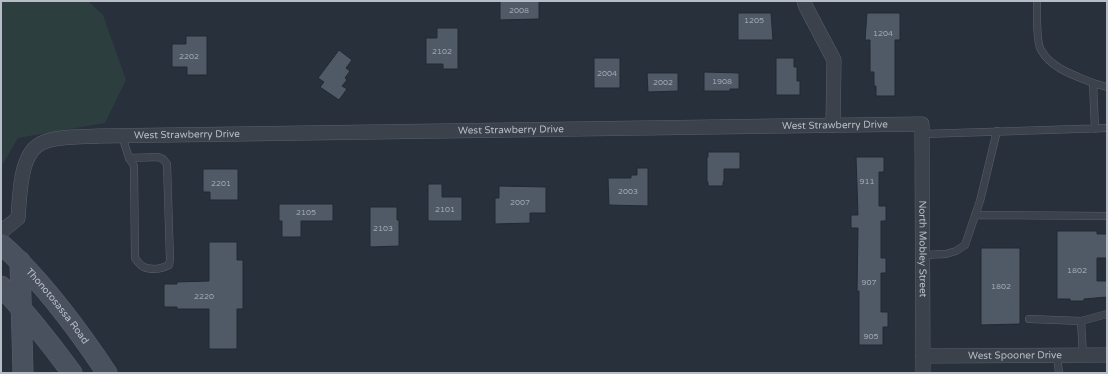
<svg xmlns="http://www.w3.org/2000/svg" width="1108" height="374" font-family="'Varela Round',sans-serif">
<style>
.green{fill:#2c3e3e}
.building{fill:#505a67;stroke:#222933}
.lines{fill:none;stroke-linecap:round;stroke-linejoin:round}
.lane-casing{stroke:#59606a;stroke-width:8}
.street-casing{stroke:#59606a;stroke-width:15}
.secondary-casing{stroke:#59606a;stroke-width:21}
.lane{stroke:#3b424c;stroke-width:7}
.street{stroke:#3b424c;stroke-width:14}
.secondary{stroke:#49515e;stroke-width:20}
.labels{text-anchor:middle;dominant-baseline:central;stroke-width:4;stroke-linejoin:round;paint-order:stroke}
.number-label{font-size:8px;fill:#9da4af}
.street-label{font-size:10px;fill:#b7bdc7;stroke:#202731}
</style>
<rect width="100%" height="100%" fill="#27303b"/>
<!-- green -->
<path class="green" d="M1 1H88L103 15 126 80 105 123 18 138 1 167Z"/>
<!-- building -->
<path class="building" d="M500 1H539V18L538 19 500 20Z
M738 13H771L773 40H738Z
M867 13H900V40H895V96H876V86H874V72H870V40H865Z
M437 28H458V69H443V64H426V38H437Z
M186 36H207V75H187V67H172V44H186Z
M339 50 352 60 346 68 350 71 345 78 347 80 342 86 347 89 339 100 320 87 324 82 318 78Z
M594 58H620V88H594Z
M776 58H794V67H797V81H800V95H776Z
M704 72 739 73V89H730V91H704Z
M647 73H678V91L648 92Z
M708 152H740V169H724V182H723V186H708V182H707V157H708Z
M856 157H884V172H879V206H886V221H881V258H886V273H881V312H888V327H883V345H859V291H857L858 228H851V215H858Z
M637 168H648V206L609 205 608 178H631V175H637Z
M203 169H238V200H210V192H203Z
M428 184H442V197H462V221H428Z
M499 186 546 187V213H530V223L495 224V198H499Z
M279 204H333V221H301V237H282V221H279Z
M370 207H397V220H399V246L370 247Z
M1057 231H1097V234H1107V258H1097V281H1107V297L1084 299V301H1070V299H1057Z
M209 242H237V260H243V309H237V349H209V309H177V307H164V284H177V282L209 281Z
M981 248H1020V324L981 325Z"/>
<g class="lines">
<defs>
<path id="lane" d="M1037 1C1037 12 1036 42 1041 50 1052 69 1074 75 1093 83
M1095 129 1093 83 1107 87
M922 134 1107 128
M122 136 129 158 134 166 135 258C141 267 145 269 156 269 161 268 164 268 169 265L170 260 167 164 163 159 158 157 129 158
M975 215 1107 216
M923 255 946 254 956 251 965 245 980 201 997 131
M1029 319 1081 321 1107 314
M1081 321 1083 355
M1057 355 1059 373"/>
<g id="street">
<path d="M804 1 806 7 834 60 833 125"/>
<path id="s1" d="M1 232 18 218C20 196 19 151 44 142 58 136 84 137 99 136L922 124 923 373"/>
<path id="s2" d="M923 356 1107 355"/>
</g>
<g id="secondary">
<path id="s3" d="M1 244C42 280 77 328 107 373"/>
<path d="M20 261 23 373"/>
<path d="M1 286C27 314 50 343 72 373"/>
</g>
</defs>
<!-- lane casing -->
<use href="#lane" class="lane-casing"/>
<!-- street casing -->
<use href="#street" class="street-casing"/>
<!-- secondary casing -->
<use href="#secondary" class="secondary-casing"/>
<!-- lane -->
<use href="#lane" class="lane"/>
<!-- street -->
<use href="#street" class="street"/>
<!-- secondary -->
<use href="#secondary" class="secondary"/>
</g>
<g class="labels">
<!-- number labels -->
<g class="number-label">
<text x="519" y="10">2008</text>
<text x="754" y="20">1205</text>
<text x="883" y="33">1204</text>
<text x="442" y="51">2102</text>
<text x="189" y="56">2202</text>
<text x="607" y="73">2004</text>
<text x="722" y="81">1908</text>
<text x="663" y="82">2002</text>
<text x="867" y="181">911</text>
<text x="221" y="183">2201</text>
<text x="628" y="191">2003</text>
<text x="520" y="202">2007</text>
<text x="445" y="209">2101</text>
<text x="306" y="212">2105</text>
<text x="383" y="228">2103</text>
<text x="1077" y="270">1802</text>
<text x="869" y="282">907</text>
<text x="1001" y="286">1802</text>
<text x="204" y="296">2220</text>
<text x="871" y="336">905</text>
</g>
<!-- street labels -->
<g class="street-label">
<text stroke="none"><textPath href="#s1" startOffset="898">West Strawberry Drive</textPath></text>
<text stroke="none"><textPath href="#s1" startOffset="574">West Strawberry Drive</textPath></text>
<text stroke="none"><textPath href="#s1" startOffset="250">West Strawberry Drive</textPath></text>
<text stroke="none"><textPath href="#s1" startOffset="1110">North Mobley Street</textPath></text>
<text stroke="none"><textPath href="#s3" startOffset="84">Thonotosassa Road</textPath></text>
<text stroke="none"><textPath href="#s2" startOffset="92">West Spooner Drive</textPath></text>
</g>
</g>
<!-- border -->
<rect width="1108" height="374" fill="none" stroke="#b7bdc7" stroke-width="4"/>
</svg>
